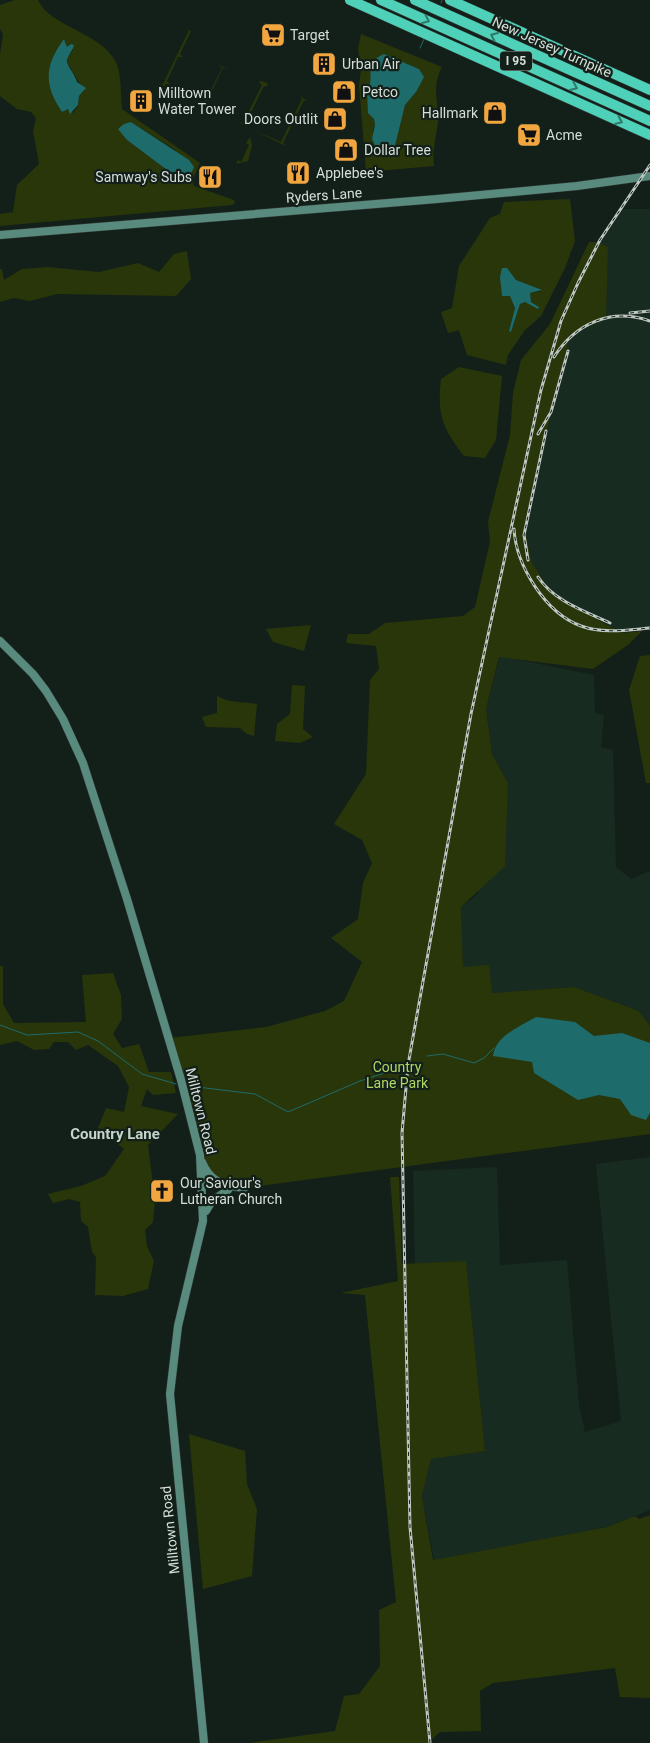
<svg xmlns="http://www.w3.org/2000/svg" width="650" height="1743" font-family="Roboto,sans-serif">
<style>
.built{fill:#182b21}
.green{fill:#29360a;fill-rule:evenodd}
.water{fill:#1e6b6c}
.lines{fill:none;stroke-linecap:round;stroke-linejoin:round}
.stream{stroke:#1e6b6c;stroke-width:1}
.secondary-casing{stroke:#313834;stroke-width:9}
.highway-casing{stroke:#313834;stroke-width:11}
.secondary{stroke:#588a7d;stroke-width:8}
.highway{stroke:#4ed0b9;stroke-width:10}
.rail-casing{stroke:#bec7c2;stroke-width:3}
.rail{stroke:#132019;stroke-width:1;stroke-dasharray:4;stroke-linecap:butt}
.oneway{stroke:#307869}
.labels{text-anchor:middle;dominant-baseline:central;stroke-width:4.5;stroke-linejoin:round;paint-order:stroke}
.shield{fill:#132019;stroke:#9ca59f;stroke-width:1}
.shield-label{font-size:12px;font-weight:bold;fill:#d6ded9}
.poi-label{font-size:14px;fill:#d6ded9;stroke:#132019;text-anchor:start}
.street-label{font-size:14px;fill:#d6ded9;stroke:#132019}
.park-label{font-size:14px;fill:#b1d763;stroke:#132019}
.neighbourhood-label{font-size:15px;font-weight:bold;fill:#c4d5cb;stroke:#132019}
</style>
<rect width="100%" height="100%" fill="#132019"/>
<!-- built -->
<path class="built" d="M620 209H650V630L622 633 554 596 532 563 524 526 570 333 608 247 598 242Z
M500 656 594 675 595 713 604 715 601 747 613 750 616 867 631 879 650 871V1026L639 1011 574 987 491 993 463 968 461 907 478 894 508 783 492 754 486 709Z
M650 1157V1510L607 1527 434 1560 422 1496 431 1458 485 1451 466 1261 415 1264 413 1171 497 1167 500 1265 567 1260 579 1405 585 1432 621 1421 596 1164Z"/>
<!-- green -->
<path class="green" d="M15 0H38C50 27 99 31 116 62 121 71 121 98 122 109L200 163 192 181 194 186 234 200 235 203 232 205 0 226V214L13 212 17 185 39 164 33 131 36 118 31 112 17 109 0 96V55L3 34 0 29V5ZM64 39 67 47 73 50 67 58 68 64 84 91 79 96 78 106 73 113 68 109 62 112 53 94ZM131 122 174 149 191 174 178 176 171 173 127 140Z
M189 30 191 31 180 54 183 57H178L167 81 170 84H165L166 87 159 83 163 84Z
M361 34 442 67C431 89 439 100 438 122 436 138 432 151 434 166L366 172 359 85 361 70 358 48ZM384 54 419 69 416 92 405 105 394 150 373 131 375 125 367 91Z
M218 65 228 69 223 68 205 105 208 108 199 104H204L222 68Z
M261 81 267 83 268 86H264L245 124 247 127 239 122 243 123 262 85 259 82Z
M300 96 308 101 304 100 283 143 286 146 253 130 281 142 302 99Z
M250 137 252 145 248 161 236 164 238 160 241 162 249 145 246 143Z
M570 199 575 241 565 268 541 316 525 330 508 355 506 365 467 355 459 330 448 333 441 312 452 308 459 266 490 218 500 214 504 202ZM507 269 516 280 541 291 529 293 531 302 539 307 525 302 520 304 511 332 509 331 515 308 510 295 502 296Z
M589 242H598L608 247 606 319 570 334 524 526 532 563 554 596 622 633 642 631 628 645 593 669 499 657 486 709 492 754 508 783 505 866 461 907 463 967 489 965 492 993 574 987 639 1011 650 1026V1134L244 1188 226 1186 206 1171 169 1038 266 1027 325 1011 344 1001 362 962 331 938 358 919 363 883 372 863 362 840 334 824 366 774 370 680 379 669 376 646 346 643 348 634H369L385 623 463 616 475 607 490 542 488 522 510 435 513 393 521 360 550 324Z
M187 251 191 279 176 296 57 294 30 301 14 298 0 302V269H2L4 280 22 269 47 267 99 272 138 263 159 272 174 254Z
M459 367 502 376 496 440 485 458 464 456C442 428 437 414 441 379Z
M311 625 304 651 273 642 266 629Z
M650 655V783H646L629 690 640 656Z
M292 685 305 686 303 729 313 737 300 743 275 741 277 724 290 714Z
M217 696C233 704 240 701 257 704L254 736 247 734 240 728 206 727 202 717 217 713Z
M0 966H3V1004L14 1023 86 1022 82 975 113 973 121 995 122 1019 113 1034 122 1048 139 1044 149 1072H171L176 1093 153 1095 147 1089 141 1106 178 1114 148 1145 155 1201 153 1222 145 1230 147 1246 154 1261 148 1289 123 1296 95 1295 96 1257 92 1252 88 1227 81 1221 80 1202 69 1199 53 1203 48 1194 81 1186 105 1176 124 1149 98 1128 106 1108 124 1112 129 1087 118 1066 88 1045 76 1050 68 1042H54L49 1049 34 1050 17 1041 0 1045Z
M390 1177H399L402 1264 466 1261 485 1451 431 1459 422 1496 433 1560 607 1527 635 1516 639 1519 650 1515V1698L620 1697 615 1668 493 1683 480 1691 481 1731 440 1732 428 1743H249L335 1731 344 1696 359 1694 380 1666 379 1610 396 1602 365 1295 341 1293 398 1281Z
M189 1434 245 1451 247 1484 257 1509 252 1576 203 1589Z"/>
<!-- water -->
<path class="water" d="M64 39 67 47 71 44 74 45C73 50 68 55 67 60 66 65 75 74 77 82L86 88 79 96 78 105 70 114 68 109 62 112C43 84 45 65 64 39Z
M384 54 419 69 424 77 416 92 405 105 394 150 391 155 385 156 379 153 372 139 375 125 374 119 368 113 367 91C376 80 362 63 384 54Z
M131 122 189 160 194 167 191 174 178 176 171 173 127 140 118 129 124 124Z
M502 268H507L516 280 542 290 530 293 531 302 539 307 538 309 525 302 520 304 511 332 509 331 515 308 510 296H502L500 277Z
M536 1017 575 1022 594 1036 622 1033 650 1043V1113L646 1120 631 1115 620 1099 599 1095 578 1100 534 1073 532 1062 493 1056C495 1036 519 1027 536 1017Z"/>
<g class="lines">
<!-- stream -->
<path class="stream" d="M441 3 442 0
M420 48 425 37
M0 1025 27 1035 78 1032 98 1041 142 1074 176 1084
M427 1056 443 1054 474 1063 484 1058 494 1048
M189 1086 255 1094 288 1112 360 1081 396 1069"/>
<defs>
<path id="secondary" d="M0 235 437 199 577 186 650 176
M0 641 33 674 46 691 63 719 83 763 127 899 181 1080 200 1155 203 1221 178 1326 170 1394 204 1743
M202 1162C210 1182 224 1186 244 1188
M206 1211 212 1201 228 1190"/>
<path id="highway" d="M350 0 650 135
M381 0 650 121
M415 0 650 106
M450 0 650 90"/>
</defs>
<!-- secondary casing -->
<use href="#secondary" class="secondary-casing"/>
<!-- highway casing -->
<use href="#highway" class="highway-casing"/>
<!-- secondary -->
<use href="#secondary" class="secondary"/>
<!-- highway -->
<use href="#highway" class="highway"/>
<defs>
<path id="rail" d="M630 313 650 311
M554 357C575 324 611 307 650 321
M538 434 551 412 568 351
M514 529C516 565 545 613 581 626 603 634 627 630 650 628
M528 560 524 535 546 431
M538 577C554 601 584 611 610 623
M430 1743 410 1527 402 1133 408 1065 471 714 541 390 561 321 578 283 600 240 650 165"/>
</defs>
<!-- rail casing -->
<use href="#rail" class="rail-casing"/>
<!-- rail -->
<use href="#rail" class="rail"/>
</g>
<!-- one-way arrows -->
<defs><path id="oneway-chevron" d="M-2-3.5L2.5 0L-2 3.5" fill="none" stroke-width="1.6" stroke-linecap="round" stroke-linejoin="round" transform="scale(1.25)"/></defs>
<g class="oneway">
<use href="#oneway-chevron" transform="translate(426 20) rotate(24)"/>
<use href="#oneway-chevron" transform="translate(494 36) rotate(-156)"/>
<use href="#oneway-chevron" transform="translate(574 87) rotate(24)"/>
<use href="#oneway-chevron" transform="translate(619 121) rotate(24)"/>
</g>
<!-- icons -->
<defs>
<symbol id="supermarket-square" viewBox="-11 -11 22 22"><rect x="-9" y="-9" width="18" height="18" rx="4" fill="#f1a640" stroke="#132019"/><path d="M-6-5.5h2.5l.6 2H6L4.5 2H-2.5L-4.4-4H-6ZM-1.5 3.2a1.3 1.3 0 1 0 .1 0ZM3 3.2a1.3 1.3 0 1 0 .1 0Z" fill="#111"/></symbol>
<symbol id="building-square" viewBox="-11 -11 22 22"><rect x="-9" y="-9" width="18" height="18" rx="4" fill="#f1a640" stroke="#132019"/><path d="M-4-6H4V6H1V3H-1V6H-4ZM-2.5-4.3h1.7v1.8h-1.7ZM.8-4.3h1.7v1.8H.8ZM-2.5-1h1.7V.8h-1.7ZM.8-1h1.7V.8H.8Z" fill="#111"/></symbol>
<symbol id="shop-square" viewBox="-11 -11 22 22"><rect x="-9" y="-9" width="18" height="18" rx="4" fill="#f1a640" stroke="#132019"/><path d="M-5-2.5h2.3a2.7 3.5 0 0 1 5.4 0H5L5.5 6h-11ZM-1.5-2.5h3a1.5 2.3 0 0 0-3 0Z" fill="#111"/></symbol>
<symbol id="restaurant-square" viewBox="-11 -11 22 22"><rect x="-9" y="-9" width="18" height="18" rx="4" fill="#f1a640" stroke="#132019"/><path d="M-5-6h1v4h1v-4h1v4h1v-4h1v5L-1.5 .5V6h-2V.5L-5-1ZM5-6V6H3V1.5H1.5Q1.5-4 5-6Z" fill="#111"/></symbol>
<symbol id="church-square" viewBox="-11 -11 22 22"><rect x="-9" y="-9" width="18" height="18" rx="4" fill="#f1a640" stroke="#132019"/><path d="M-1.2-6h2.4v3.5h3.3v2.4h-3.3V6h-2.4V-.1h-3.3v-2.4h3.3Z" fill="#111"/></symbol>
</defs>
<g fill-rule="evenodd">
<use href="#supermarket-square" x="259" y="21" width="28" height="28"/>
<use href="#building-square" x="310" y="50" width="28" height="28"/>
<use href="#shop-square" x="330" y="78" width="28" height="28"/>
<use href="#building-square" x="127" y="87" width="28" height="28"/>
<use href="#shop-square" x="481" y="99" width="28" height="28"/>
<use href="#shop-square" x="321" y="105" width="28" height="28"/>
<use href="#supermarket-square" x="515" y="121" width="28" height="28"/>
<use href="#shop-square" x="332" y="136" width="28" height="28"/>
<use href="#restaurant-square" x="284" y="159" width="28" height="28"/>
<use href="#restaurant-square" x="196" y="163" width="28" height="28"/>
<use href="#church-square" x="148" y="1177" width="28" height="28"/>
</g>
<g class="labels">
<!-- shield labels -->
<rect class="shield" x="500" y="51.5" width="32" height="19" rx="4"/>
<g class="shield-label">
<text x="516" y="61">I 95</text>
</g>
<!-- poi labels -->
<g class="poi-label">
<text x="290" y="35">Target</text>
<text x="342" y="64">Urban Air</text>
<text x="362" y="92">Petco</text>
<text x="158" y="93">Milltown<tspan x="158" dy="16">Water Tower</tspan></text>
<text x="478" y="113" text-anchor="end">Hallmark</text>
<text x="318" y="119" text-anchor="end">Doors Outlit</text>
<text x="546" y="135">Acme</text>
<text x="364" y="150">Dollar Tree</text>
<text x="316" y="173">Applebee's</text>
<text x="192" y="177" text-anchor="end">Samway's Subs</text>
<text x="180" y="1183">Our Saviour's<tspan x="180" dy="16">Lutheran Church</tspan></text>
</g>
<!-- street labels -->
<g class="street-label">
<text transform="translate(552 47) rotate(24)">New Jersey Turnpike</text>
<text transform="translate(324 195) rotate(-4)">Ryders Lane</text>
<text transform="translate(201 1111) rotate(76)">Milltown Road</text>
<text transform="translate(170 1530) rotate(-96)">Milltown Road</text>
</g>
<!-- park labels -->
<g class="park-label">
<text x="397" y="1067">Country<tspan x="397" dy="16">Lane Park</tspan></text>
</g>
<!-- neighbourhood labels -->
<g class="neighbourhood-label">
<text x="115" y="1134">Country Lane</text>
</g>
</g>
</svg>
